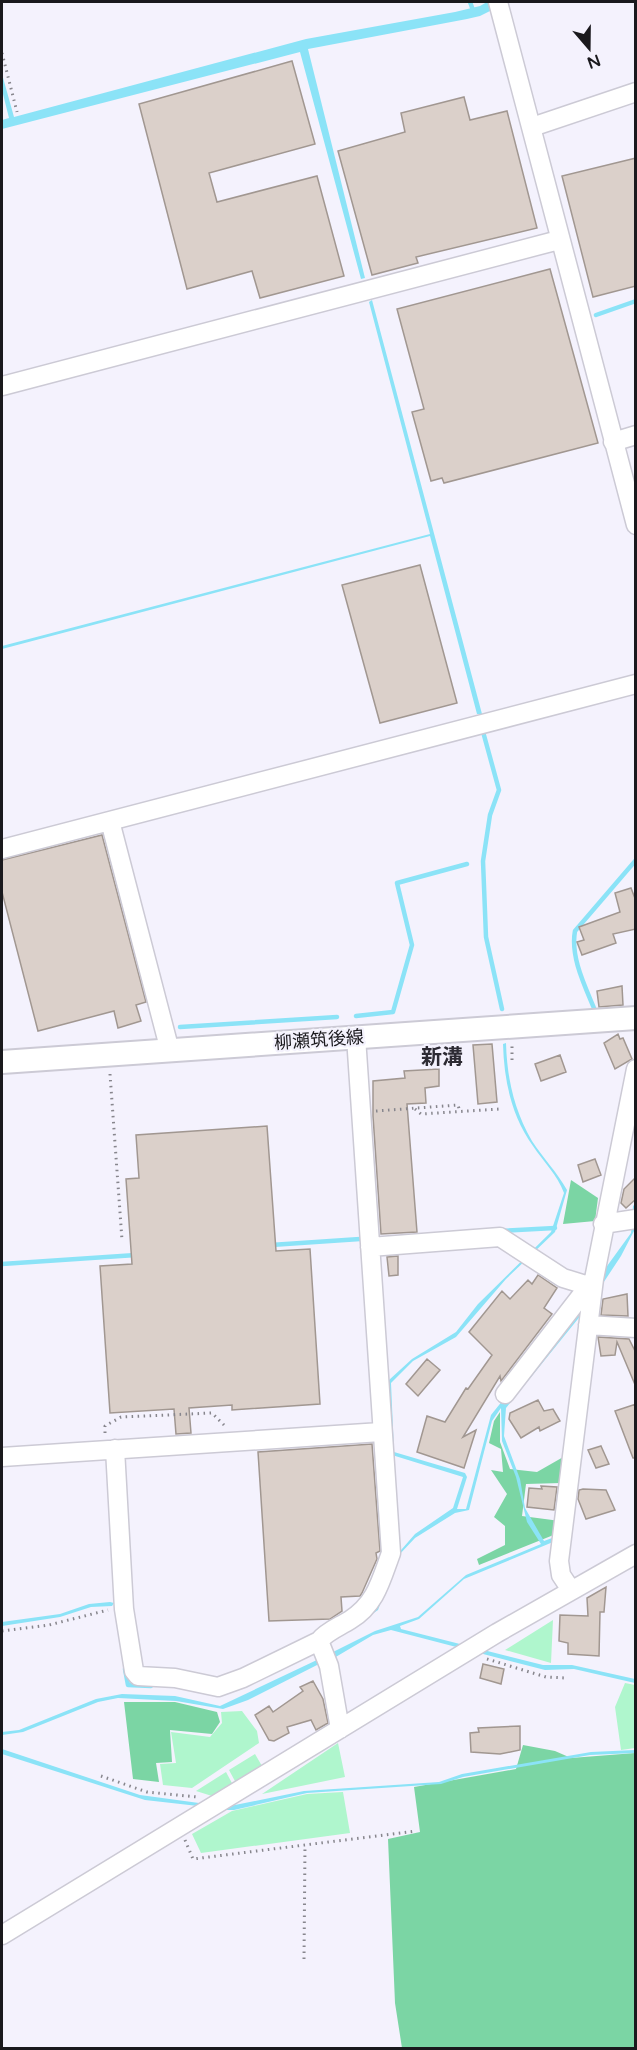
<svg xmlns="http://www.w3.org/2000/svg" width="637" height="2050" font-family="'Varela Round','Noto Sans JP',sans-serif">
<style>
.green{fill:#aff6cd}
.forest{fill:#7bd5a4}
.water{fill:#8be3f7}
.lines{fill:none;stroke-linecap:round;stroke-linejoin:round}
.stream{stroke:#8be3f7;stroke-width:4.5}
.building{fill:#dbd0ca;stroke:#a19791;stroke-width:1.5}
.minor-casing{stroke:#cccad5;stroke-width:21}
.major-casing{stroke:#cccad5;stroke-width:26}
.path{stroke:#87868d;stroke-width:3;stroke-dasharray:1.5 4.5;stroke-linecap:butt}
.minor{stroke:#fff;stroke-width:18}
.major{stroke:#fff;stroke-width:22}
.labels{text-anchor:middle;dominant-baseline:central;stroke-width:4.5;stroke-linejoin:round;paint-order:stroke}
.street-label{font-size:18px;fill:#1a191d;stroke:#f4f2fd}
.quarter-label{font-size:21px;font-weight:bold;fill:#2d2b33;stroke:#f4f2fd}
</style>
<rect width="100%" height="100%" fill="#f4f2fd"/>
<!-- green -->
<path class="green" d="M553 1620 551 1663 505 1650Z
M625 1683 635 1685V1748L621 1750 615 1707Z
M242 1711 257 1731 259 1743 192 1788 163 1785 160 1764 176 1763 171 1732 210 1737 222 1723 221 1712Z
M338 1743 345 1777 262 1794Z
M255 1754 262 1766 236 1783 229 1770Z
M226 1772 233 1785 212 1796 196 1791Z
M343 1792 350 1833 201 1853 192 1834 232 1811 307 1794Z"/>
<!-- forest -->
<path class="forest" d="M571 1180 598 1198 595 1221 563 1224Z
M500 1412V1442L510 1469 537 1472 565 1456 561 1483 526 1484 522 1516 560 1521 556 1534 479 1565 477 1559 505 1545V1526L494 1517 507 1494 491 1470 503 1472 501 1449 489 1443 494 1421Z
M124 1702H175L217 1712 220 1722 212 1734 170 1730 172 1762 156 1763 159 1782 133 1779Z
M523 1745 555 1751 571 1758 635 1753V2048H402L395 2003 388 1839 420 1832 414 1787 516 1769Z"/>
<!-- water -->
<path class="water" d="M487 2H508L480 16 467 19 308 49 365 278 361 279 300 52 2 129V120L9 118 2 90V74L14 117 306 39 455 12 480 6Z
M372 300 482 714H477L430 536 2 649V646L430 534 369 302Z
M506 1043C507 1078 514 1110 532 1141 543 1158 557 1172 567 1190L555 1232 506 1279 456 1337 413 1361 391 1383 394 1452 465 1473 467 1477 457 1509H466L491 1415 581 1302 631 1233 633 1206 635 1204V1229L621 1256 586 1309 506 1408 504 1436 520 1479 525 1508 544 1541 552 1538 553 1542 464 1579 419 1619 400 1626 401 1629 543 1665H572L635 1679V1683L574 1669 545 1670 391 1630 373 1635 334 1658 331 1653 375 1631 418 1617 466 1575 541 1544 527 1522 516 1477 502 1441 501 1408 492 1421 469 1510 455 1513 415 1538 398 1556 378 1610 327 1645 325 1642 370 1611 395 1557 415 1534 453 1508 463 1477 392 1455 389 1380 412 1359 456 1332 478 1304 551 1232 564 1193C558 1176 543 1161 533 1146 511 1115 504 1080 503 1044Z
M110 1602 114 1603 112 1606 91 1607 60 1617 2 1626V1622L60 1614 89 1604Z
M319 1659 321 1663 248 1700 223 1709 176 1701 118 1698 98 1702 23 1732 2 1735V1732L19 1730 96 1699 122 1694 175 1696 220 1706Z
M2 1749 140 1795 199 1803 198 1806 145 1800 2 1754Z
M635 1750V1753L590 1755 463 1777 441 1784 307 1793 234 1810H223L225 1807 304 1791 439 1782 462 1774 591 1752Z"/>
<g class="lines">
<!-- stream -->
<path class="stream" d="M470 2 474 13
M596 315 636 301
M482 728 499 790 490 815 483 861 486 937 502 1009
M596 1013C586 988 570 958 575 931L636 860
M356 1016 393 1012 412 945 397 883 467 864
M180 1027 337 1017
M501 1231 555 1228
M271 1245 360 1239
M2 1264 136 1255
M125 1669 128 1685 151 1686"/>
</g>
<!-- building -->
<path class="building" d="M292 61 315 144 209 173 217 202 317 176 344 276 260 298 252 271 187 289 139 104Z
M464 97 470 120 507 111 537 228 416 257 418 263 372 275 338 151 405 132 401 113Z
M636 158V286L593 297 562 176Z
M550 269 598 443 444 483 442 478 431 481 412 412 424 409 397 309Z
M420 565 457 703 380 723 342 585Z
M102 835 146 1002 136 1005 141 1021 118 1028 114 1011 38 1031 2 892V860Z
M631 888 636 901V929L613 934 616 943 582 955 577 942 584 940 579 927 620 912 615 893Z
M622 986 623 1005 599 1007 597 991Z
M618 1034 620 1039 623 1038 632 1059 615 1069 604 1043Z
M492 1044 497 1102 478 1104 473 1045Z
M560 1055 566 1072 541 1081 535 1064Z
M439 1069V1086L425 1088 426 1103 407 1104 417 1232 381 1234 373 1116V1081L405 1078 404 1071Z
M267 1126 276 1251 310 1249 320 1404 232 1410V1405L189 1408 191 1433 176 1434 174 1409 110 1413 100 1266 132 1264 126 1179 139 1178 136 1135Z
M595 1159 601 1175 583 1182 578 1165Z
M636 1177V1199L626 1208 621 1203 624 1189Z
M398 1256V1275L389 1276 387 1257Z
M538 1275 557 1288 544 1308 552 1314 501 1381 500 1376 463 1437 476 1430 464 1468 417 1452 427 1416 445 1422 466 1388 468 1389 492 1355 469 1332 502 1291 510 1299 528 1280 532 1284Z
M627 1294 628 1316 601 1315 603 1299Z
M598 1337 629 1339 636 1353V1387L617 1342 615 1355 601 1356Z
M427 1359 440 1370 418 1396 406 1384Z
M538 1400 544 1411 553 1409 560 1421 540 1431 539 1427 521 1438 509 1419 510 1413Z
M636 1404V1458H633L615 1411Z
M372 1444 380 1551 376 1553 377 1559 362 1593 360 1596 341 1597 342 1611 330 1619 269 1621 258 1452Z
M601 1446 609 1464 596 1468 588 1450Z
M541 1486 557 1487 554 1510 527 1507 529 1488 542 1489Z
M583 1489 606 1490 615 1510 586 1519 578 1499 579 1490Z
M606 1587 604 1612H600L599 1656 568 1654V1643L559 1641 560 1615 588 1616 587 1598Z
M483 1664 504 1669 501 1684 480 1678Z
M313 1681 323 1699 328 1723 316 1730 311 1720 287 1727 289 1733 274 1741 269 1740 255 1715 269 1706 273 1712 303 1691 300 1687Z
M520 1726V1750L500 1754 471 1752 470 1733 479 1732 478 1728Z"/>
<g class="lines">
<defs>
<path id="minor" d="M498 2 636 525
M532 127 636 92
M2 386 559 240
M613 442 636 435
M110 821 170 1051
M2 849 636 684
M603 1224 636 1219
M370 1247 500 1237 563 1278 589 1286
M588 1325 636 1328
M505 1394 594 1279
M115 1449 124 1609 134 1671 138 1676 175 1678 218 1687 243 1678 319 1641C327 1631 339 1627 350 1620 376 1604 381 1580 391 1553L356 1037
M2 1457 381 1432
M571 1590 561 1575 559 1561 594 1279 636 1069
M319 1641 329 1666 340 1729
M2 1935 497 1633 636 1554"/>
<path id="major" d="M2 1062 636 1018"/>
</defs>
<!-- minor casing -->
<use href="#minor" class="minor-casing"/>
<!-- major casing -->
<use href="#major" class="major-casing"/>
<!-- path -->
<path class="path" d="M2 53 17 112
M512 1060V1044
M110 1074 122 1240
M415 1109 421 1114 500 1109
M376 1111 458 1105 460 1112
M105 1433V1426L121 1417 212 1413 224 1425
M2 1631 49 1625 108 1610
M487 1659 546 1677 566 1678
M101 1776 147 1792 197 1797
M185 1840 193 1859 416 1831
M304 1959 305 1845"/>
<!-- minor -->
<use href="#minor" class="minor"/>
<!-- major -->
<use href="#major" class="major"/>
</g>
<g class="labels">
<!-- street labels -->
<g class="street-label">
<text transform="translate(319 1040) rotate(-4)">柳瀬筑後線</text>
</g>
<!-- quarter labels -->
<g class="quarter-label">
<text x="442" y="1057">新溝</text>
</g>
</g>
<!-- border -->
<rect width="637" height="2050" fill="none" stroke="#1a191d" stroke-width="6"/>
<!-- north arrow -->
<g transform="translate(589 48) rotate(160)" stroke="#f4f2fd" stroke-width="4.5" paint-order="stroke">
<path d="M0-4.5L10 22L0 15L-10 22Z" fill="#1a191d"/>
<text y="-9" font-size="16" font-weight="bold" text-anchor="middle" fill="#1a191d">N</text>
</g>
</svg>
